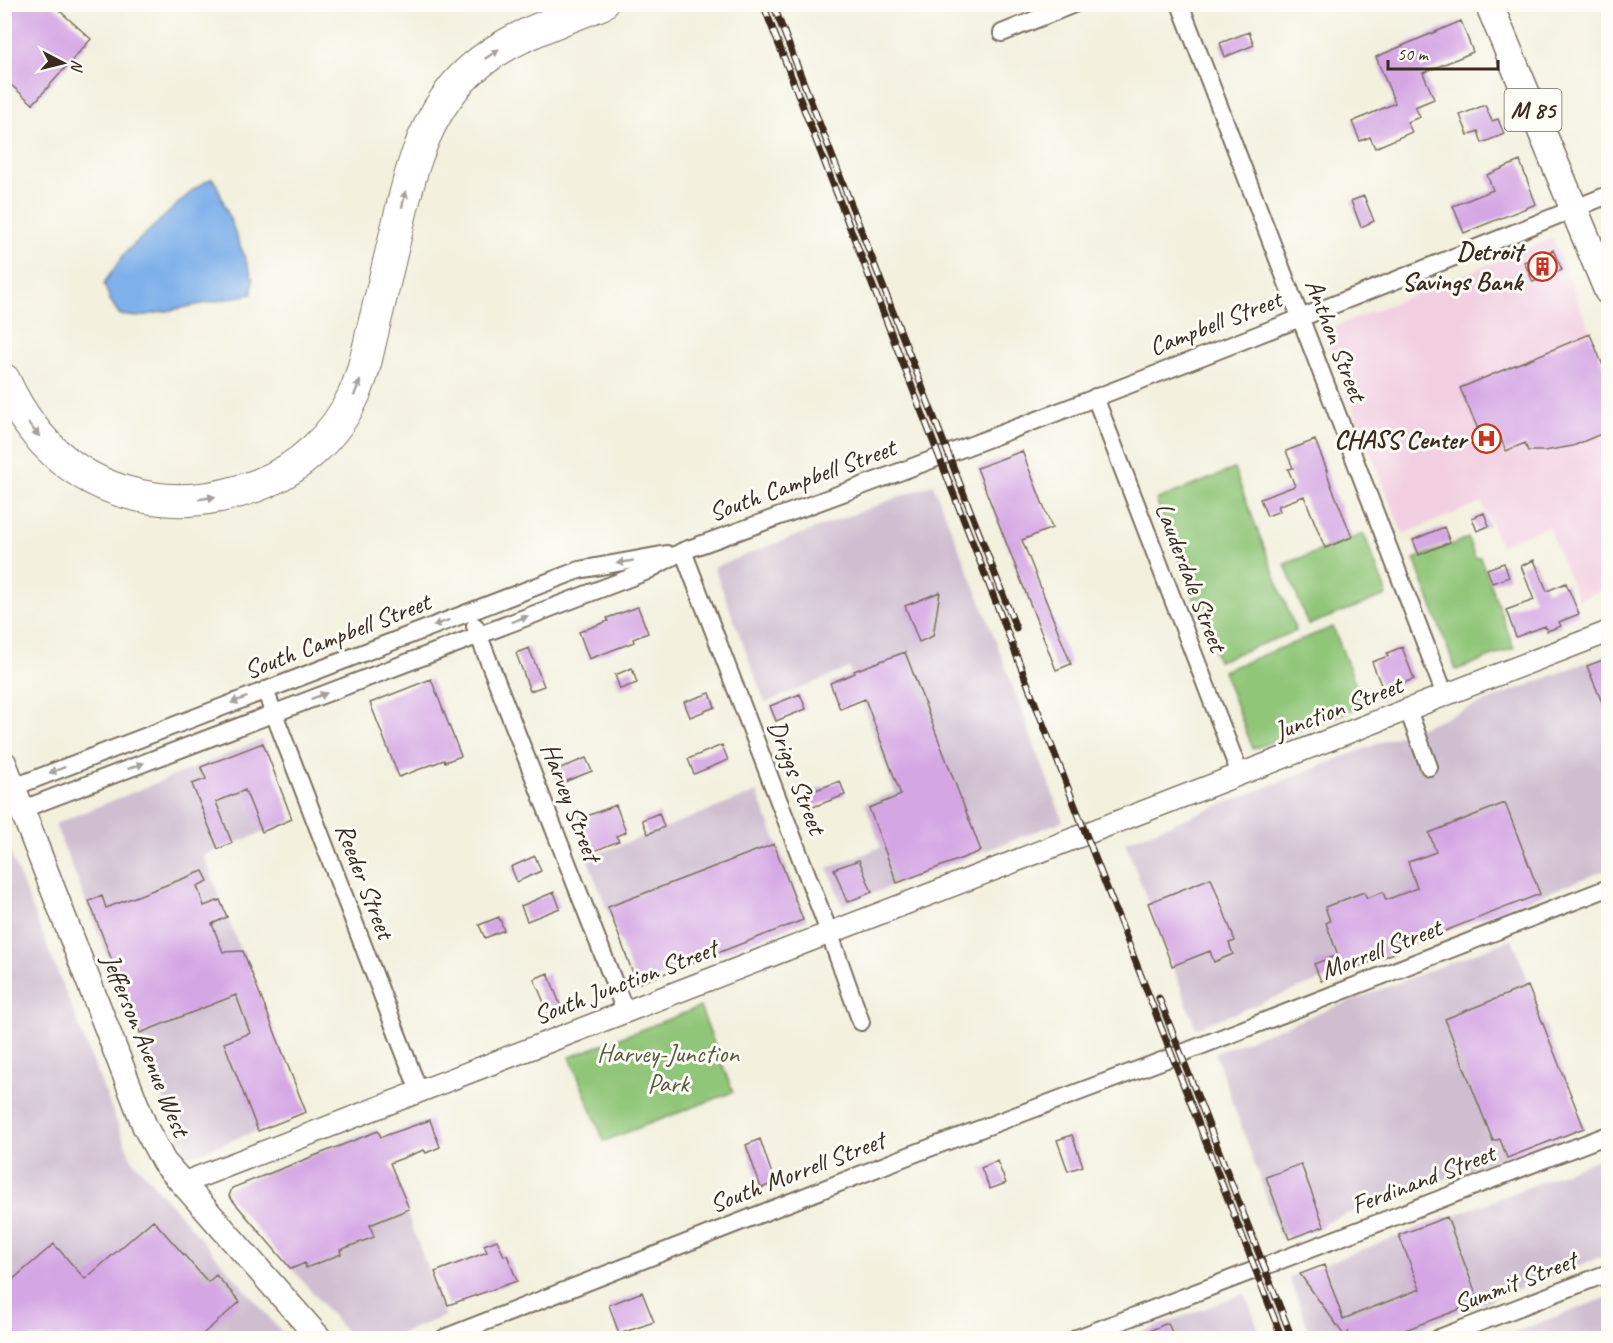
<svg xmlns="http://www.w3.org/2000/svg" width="1613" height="1343" font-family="Caveat,sans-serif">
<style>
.built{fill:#f2d0e2}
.industrial{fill:#cfbed0}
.green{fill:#90c678;stroke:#66784b;stroke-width:1.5}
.water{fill:#7eb0ea;stroke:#5c6d84;stroke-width:1.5}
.building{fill:#d4a6e4}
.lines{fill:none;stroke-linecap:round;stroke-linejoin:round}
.minor-casing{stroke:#7b6f61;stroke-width:20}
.tertiary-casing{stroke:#7b6f61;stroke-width:24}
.secondary-casing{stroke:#7b6f61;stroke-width:27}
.primary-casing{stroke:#7b6f61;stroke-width:30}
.motorway-casing{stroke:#7b6f61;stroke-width:34}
.minor{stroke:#fff;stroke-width:16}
.tertiary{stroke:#fff;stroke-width:21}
.secondary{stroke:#fff;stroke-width:24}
.primary{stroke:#fff;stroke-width:27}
.motorway{stroke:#fff;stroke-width:32}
.rail-casing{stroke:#3b2a1e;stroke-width:7}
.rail{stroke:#fdfcf7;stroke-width:4.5;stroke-dasharray:14;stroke-linecap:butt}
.oneway{fill:#a79f9a}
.labels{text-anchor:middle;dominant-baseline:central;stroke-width:6;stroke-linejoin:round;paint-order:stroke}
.shield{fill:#fdfcf7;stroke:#75695f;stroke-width:1.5}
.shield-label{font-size:24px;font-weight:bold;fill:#3b2a1e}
.poi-label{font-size:26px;font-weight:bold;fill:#3b2a1e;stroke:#fdfcf7;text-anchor:end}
.street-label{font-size:26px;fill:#3b2a1e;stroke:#fdfcf7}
.park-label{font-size:26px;fill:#545939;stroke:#fdfcf7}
</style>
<rect width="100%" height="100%" fill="#fdfcf7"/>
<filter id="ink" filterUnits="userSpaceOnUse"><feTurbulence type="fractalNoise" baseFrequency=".0167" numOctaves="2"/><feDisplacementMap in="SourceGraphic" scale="12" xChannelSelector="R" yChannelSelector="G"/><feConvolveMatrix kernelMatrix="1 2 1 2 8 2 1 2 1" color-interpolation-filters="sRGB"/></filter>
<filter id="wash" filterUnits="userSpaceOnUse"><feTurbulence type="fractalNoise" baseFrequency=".008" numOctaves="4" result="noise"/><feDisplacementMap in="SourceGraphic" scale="24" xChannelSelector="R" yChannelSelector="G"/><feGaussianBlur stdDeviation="1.35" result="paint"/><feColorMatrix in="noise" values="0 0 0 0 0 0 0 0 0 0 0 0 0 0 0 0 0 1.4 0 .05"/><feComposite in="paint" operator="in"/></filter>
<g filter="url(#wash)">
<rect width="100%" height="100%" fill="#f3f0de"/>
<!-- built -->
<path class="built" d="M1553 238 1608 376V588L1578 600 1548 526 1500 545 1482 502 1403 534 1322 332Z"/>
<!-- industrial -->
<path class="industrial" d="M933 484 986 615 1063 821 842 905 828 868 881 847 865 803 895 792 849 668 765 703 714 567Z
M1608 654V869L1196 1028 1125 842Z
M262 740 291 822 204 855 219 896 305 1113 187 1157 55 824Z
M757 792 807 920 637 986 587 858Z
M4 837 131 1158 287 1338H5Z
M1512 939 1585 1128 1281 1238 1215 1053Z
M376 1129 445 1316 389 1338H351L224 1189Z
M1608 1155V1254L1392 1338H1312L1289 1277 1508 1195Z
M1245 1293 1262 1338H1127Z
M1608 1297V1338H1499Z"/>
<!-- green -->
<path class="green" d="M1234 469 1296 631 1218 661 1156 500Z
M1364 534 1387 595 1308 625 1285 564Z
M1468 538 1475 558 1480 557 1514 648 1456 670 1414 559Z
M1333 627 1364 705 1253 749 1223 671Z
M700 1007 733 1092 604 1141 570 1057Z"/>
<!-- water -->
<path class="water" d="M212 178 216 183 253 279 252 294 137 317 120 315 110 300 104 283 126 252 194 189Z"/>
<g id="blocks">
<!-- building -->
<path class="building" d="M4 4H52L91 39 33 104 4 79Z
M1461 21 1473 52 1423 73 1434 99 1415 107 1420 117 1407 122 1412 132 1375 148 1370 137 1360 141 1352 122 1395 103 1376 57Z
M1249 32 1254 45 1225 57 1220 43Z
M1485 105 1492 121 1498 119 1504 134 1482 143 1478 131 1468 135 1460 115Z
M1520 161 1536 204 1464 233 1453 206 1493 190 1487 175Z
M1364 196 1374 221 1361 227 1351 201Z
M1553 250 1562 270 1533 282 1524 262Z
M1590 334 1608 378V431L1573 446 1544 451H1528L1525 443 1506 451 1500 436 1484 443 1460 388Z
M1315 440 1327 470H1326L1331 485 1352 537 1325 548 1304 496 1278 506 1280 511 1267 516 1260 499 1295 486 1288 469 1293 468 1286 451Z
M1022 451 1052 528 1022 540 1071 664 1056 670 977 468Z
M1484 513 1489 526 1477 531 1472 518Z
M1444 527 1450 542 1419 555 1413 540Z
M1534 560 1547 591 1566 583 1579 614 1559 622 1561 626 1547 631 1545 626 1516 637 1506 610 1534 600 1521 566Z
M1504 563 1509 577 1492 583 1487 569Z
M940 592 933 636 919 642 905 606Z
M638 607 648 633 633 639 634 642 589 659 579 632 608 621 607 618Z
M1402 647 1414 679 1383 690 1372 662 1388 656 1387 653Z
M529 648 544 686 530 691 516 653Z
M905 652 981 851 897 883 869 808 901 795 865 699 840 709 830 683 855 673 854 671Z
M1608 658V717L1587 666Z
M632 668 637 683 620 689 615 675Z
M431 679 461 756 445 762 444 760 399 777 370 703Z
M710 693 715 707 690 717 684 702Z
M800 694 806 709 776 721 770 706Z
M263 743 292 819 262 832 245 790 216 802 232 843 218 849 192 784 206 779 201 767Z
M722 745 728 760 694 774 688 759Z
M586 758 592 771 559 784 554 771Z
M840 781 845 795 810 808 805 794Z
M1505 803 1540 894 1432 936 1430 930 1394 944 1397 952 1321 981 1314 964 1338 955 1326 923 1330 921 1325 907 1364 892 1367 898 1383 892 1386 900 1417 888 1408 862 1436 852 1429 833Z
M616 805 626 832 616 836 619 841 589 853 583 838 585 837 579 819Z
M659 813 664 827 648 834 642 820Z
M774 844 803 920 637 984 608 907Z
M535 856 541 871 517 882 511 867Z
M859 860 872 892 847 902 834 869Z
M203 871 208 881 197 886 204 906 220 900 227 917 212 924 223 952 243 951 306 1112 258 1131 224 1043 250 1033 236 995 140 1033 89 901 102 896 106 908Z
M1211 878 1235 941 1229 943 1233 954 1214 962 1210 951 1172 966 1148 903Z
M554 892 560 908 527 921 521 906Z
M499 917 504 930 485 938 479 925Z
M548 973 561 1007 548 1012 534 979Z
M1528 986 1584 1128 1507 1158 1500 1139 1493 1141 1445 1019Z
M430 1120 440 1147 426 1153 424 1150 390 1163 409 1209 370 1225 374 1237 340 1250 341 1254 306 1268 305 1263 291 1269 229 1196 232 1188 378 1131 381 1137Z
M1072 1135 1083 1166 1068 1171 1057 1140Z
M760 1139 775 1183 761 1188 746 1145Z
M997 1161 1006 1183 990 1189 981 1168Z
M1301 1164 1324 1226 1289 1239 1266 1177Z
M1447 1217 1479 1302 1384 1338H1351L1348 1331 1350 1337 1346 1338 1300 1274 1324 1265 1343 1319 1420 1289 1399 1235Z
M153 1220 208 1282 216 1275 240 1302 198 1338H4V1287L54 1244 85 1279Z
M497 1240 504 1256 507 1255 517 1281 448 1305 435 1272 487 1252 484 1245Z
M642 1292 654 1322 619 1334 609 1305Z
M1168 1323 1174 1338H1131Z"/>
</g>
</g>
<g filter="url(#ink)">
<use href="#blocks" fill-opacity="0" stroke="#7b6f61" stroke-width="1.5"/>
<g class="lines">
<defs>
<path id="minor" d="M1180 4 1445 695
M1002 33 1074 4
M1095 397 1240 774
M683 551 829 932 861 1022
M475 626 625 1011
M265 690 419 1091
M1408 710 1429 767
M14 787 579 570 667 554
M23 809 645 572 683 551C994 440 1302 319 1608 195
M444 1338 908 1156 1172 1057 1608 888
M1077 1338 1608 1135
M1439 1338 1608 1273"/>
<path id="tertiary" d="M183 1183 1608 632"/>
<path id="secondary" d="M4 763 145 1127 164 1162 319 1338"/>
<path id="primary" d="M1489 4 1608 291"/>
<path id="motorway" d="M4 380C33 444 81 487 152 498 189 504 223 498 258 485 298 470 335 436 353 397 364 375 368 349 374 325 382 293 389 261 397 229 408 181 419 134 449 94 485 44 547 26 601 4"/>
</defs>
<!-- minor casing -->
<use href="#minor" class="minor-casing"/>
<!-- tertiary casing -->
<use href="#tertiary" class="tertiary-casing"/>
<!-- secondary casing -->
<use href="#secondary" class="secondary-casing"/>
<!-- primary casing -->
<use href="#primary" class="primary-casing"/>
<!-- motorway casing -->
<use href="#motorway" class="motorway-casing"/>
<!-- minor -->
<use href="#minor" class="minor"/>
<!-- tertiary -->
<use href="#tertiary" class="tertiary"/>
<!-- secondary -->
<use href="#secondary" class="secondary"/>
<!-- primary -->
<use href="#primary" class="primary"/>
<!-- motorway -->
<use href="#motorway" class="motorway"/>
<defs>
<path id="rail" d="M763 4 1282 1338
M773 4 1016 628
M1159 998 1292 1338"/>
</defs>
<!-- rail casing -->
<use href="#rail" class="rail-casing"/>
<!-- rail -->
<use href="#rail" class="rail"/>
</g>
<!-- one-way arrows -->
<defs><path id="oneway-solid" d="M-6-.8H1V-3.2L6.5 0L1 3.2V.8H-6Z" transform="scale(1.5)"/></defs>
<g class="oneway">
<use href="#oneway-solid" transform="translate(492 54) rotate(-34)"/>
<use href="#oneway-solid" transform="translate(404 199) rotate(-77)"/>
<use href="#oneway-solid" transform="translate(357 388) rotate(-69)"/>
<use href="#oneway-solid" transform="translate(34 430) rotate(50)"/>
<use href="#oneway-solid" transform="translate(207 498) rotate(-9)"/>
<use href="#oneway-solid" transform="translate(625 562) rotate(170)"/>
<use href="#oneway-solid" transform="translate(520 619) rotate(-21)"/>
<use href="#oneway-solid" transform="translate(441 623) rotate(159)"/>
<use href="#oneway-solid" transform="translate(319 696) rotate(-21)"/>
<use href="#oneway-solid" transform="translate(239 700) rotate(159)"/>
<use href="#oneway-solid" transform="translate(136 766) rotate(-21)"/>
<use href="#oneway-solid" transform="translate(57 770) rotate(159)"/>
</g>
</g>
<!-- icons -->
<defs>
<symbol id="building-ring" viewBox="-11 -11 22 22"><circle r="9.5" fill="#fdfcf7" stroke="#c8321e" stroke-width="1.5"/><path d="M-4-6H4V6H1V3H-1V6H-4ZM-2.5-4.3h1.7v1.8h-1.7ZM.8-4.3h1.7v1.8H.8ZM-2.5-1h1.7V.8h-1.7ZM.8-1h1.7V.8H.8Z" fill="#c8321e"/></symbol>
<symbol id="hospital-ring" viewBox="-11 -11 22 22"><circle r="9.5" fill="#fdfcf7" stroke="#c8321e" stroke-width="1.5"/><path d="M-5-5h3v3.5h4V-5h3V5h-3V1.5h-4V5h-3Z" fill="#c8321e"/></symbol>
</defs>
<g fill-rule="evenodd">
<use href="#building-ring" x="1526" y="250" width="33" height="33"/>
<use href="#hospital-ring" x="1470" y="422" width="33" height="33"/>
</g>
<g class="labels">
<!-- shield labels -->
<rect class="shield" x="1504.5" y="89" width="57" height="42" rx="4.5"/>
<g class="shield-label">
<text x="1533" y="110">M 85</text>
</g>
<!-- poi labels -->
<g class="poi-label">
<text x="1522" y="251">Detroit<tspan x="1522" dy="30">Savings Bank</tspan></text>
<text x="1466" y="439">CHASS Center</text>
</g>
<!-- street labels -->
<g class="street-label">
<text transform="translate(1215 323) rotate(-21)">Campbell Street</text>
<text transform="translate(1336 340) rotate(69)">Anthon Street</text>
<text transform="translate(802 480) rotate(-20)">South Campbell Street</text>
<text transform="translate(1191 577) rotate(69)">Lauderdale Street</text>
<text transform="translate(337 636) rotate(-21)">South Campbell Street</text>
<text transform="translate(1338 708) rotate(-21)">Junction Street</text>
<text transform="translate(797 777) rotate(69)">Driggs Street</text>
<text transform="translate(571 802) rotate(69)">Harvey Street</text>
<text transform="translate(365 881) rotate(69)">Reeder Street</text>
<text transform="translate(1381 949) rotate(-21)">Morrell Street</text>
<text transform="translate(625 982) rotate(-21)">South Junction Street</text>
<text transform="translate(146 1045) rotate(68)">Jefferson Avenue West</text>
<text transform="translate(797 1172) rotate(-21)">South Morrell Street</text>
<text transform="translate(1423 1179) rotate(-21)">Ferdinand Street</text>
<text transform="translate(1515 1282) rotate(-21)">Summit Street</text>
</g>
<!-- park labels -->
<g class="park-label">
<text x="668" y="1053">Harvey-Junction<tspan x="668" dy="30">Park</tspan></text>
</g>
</g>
<!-- margin -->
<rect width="1613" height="1343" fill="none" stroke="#fdfcf7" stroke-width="24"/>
<!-- north arrow -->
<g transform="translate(63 63) rotate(97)" stroke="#fdfcf7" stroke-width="4.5" paint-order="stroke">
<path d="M0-4.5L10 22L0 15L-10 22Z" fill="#3b2a1e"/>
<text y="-9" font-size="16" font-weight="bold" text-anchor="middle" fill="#3b2a1e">N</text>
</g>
<!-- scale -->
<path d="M1388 60v9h110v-9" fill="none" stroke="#3b2a1e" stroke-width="3"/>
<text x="1397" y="60" font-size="18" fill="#3b2a1e" stroke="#fdfcf7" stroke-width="4.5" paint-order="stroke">50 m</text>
</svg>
